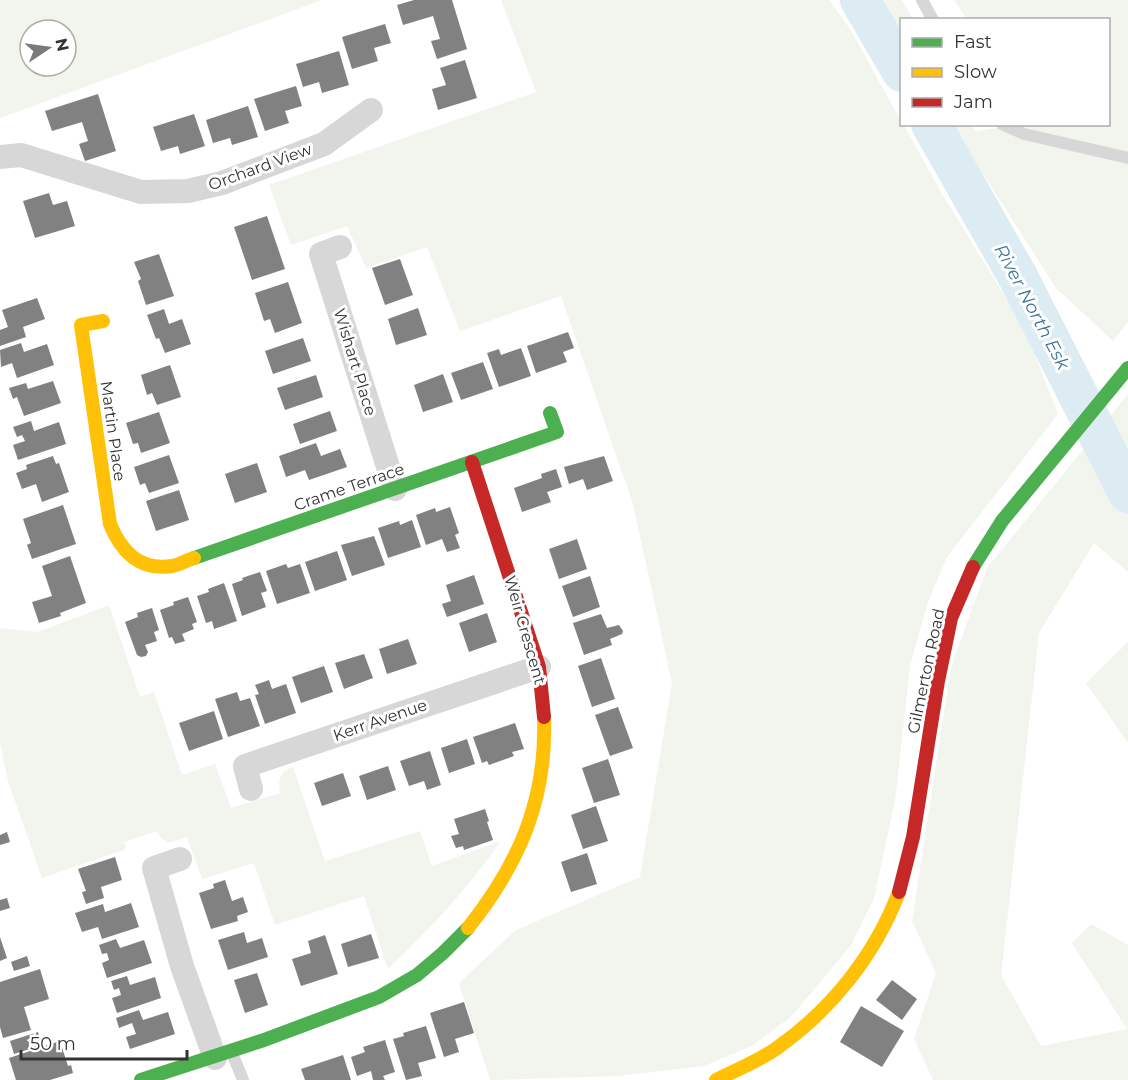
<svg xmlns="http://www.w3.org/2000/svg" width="1128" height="1080" font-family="Montserrat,sans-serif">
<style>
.green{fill:#f1f5ed;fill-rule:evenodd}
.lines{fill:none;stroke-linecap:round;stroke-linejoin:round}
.river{stroke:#ddebf3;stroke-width:40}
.building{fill:#818181}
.lane{stroke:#d7d7d7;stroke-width:12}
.street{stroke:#d7d7d7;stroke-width:24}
.fast{stroke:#4caf50;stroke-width:14}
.slow{stroke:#ffc107;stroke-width:14}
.jam{stroke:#c62828;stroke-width:14}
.labels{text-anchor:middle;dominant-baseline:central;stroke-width:6;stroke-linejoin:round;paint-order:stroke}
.street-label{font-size:16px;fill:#333;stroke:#fff}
.water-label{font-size:18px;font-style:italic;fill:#3f7597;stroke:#fff}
</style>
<rect width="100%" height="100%" fill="#fff"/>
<!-- green -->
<path class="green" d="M0 0H322L0 118ZM30 30H66V66H30Z
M501 0H829L850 29 901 121 902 124 904 125 941 192 1025 329 1058 414 947 557 928 602 910 666 895 801 874 898 852 944 791 1017 752 1046 704 1066 619 1076 490 1080 459 983 516 930 640 877 672 683 633 504 561 296 460 331 427 247 366 268 347 226 291 245 269 185 536 92Z
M880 0H902L913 19 902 20 901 38Z
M954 0H1128V322L1113 341 1056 288 952 125H971L976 131 1025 124H1108V20L967 19Z
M1128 394V572L1094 543 1039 633 1001 975 1041 1046 1127 1029 1072 943 1091 924 1128 945V1080H933L914 1039 936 973 912 921 951 667 987 568Z
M109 605 140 697 154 692 182 775 215 764 231 808 280 793C278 780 279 772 293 767L325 861 420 831 432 866 501 841C466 890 431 928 388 969L364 896 275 925 254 863 202 879 187 837 168 843 161 838 157 831 124 842 126 849 42 878 8 781 0 742V628L38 632Z
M1128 642V743L1086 683Z"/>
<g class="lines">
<!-- river -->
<path class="river" d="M860 0 902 72
M931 124 1018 277 1128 493"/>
</g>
<!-- building -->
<path class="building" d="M414 0H452L467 49 437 59 431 41 440 39 433 16 403 25 397 5Z
M385 24 391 43 374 48 378 61 352 69 342 37Z
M339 51 349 85 322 93 319 82 303 87 296 64Z
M465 60 477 98 438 110 432 89 446 85 440 68Z
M296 86 302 106 285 111 289 123 265 131 254 99Z
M98 94 116 151 85 161 79 144 88 141 82 122 52 131 45 111Z
M248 106 258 137 232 145 230 138 213 143 206 120Z
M194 114 205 146 180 154 178 146 161 151 153 127Z
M49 193 53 205 67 201 75 226 35 238 23 201Z
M267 216 285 269 252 280 234 227Z
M159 254 174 296 146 305 138 281 141 279 134 262Z
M400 259 413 295 385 305 372 268Z
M288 282 302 323 275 333 270 319 264 321 255 293Z
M37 298 45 319 23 327 26 337 0 346V330L8 327 2 310Z
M418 308 427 335 396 345 388 319Z
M164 309 169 324 182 319 191 344 165 353 159 338 156 339 147 315Z
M568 332 574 348 563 352 567 362 536 373 527 346Z
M303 338 311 361 273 374 265 351Z
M21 343 24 352 47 344 54 365 17 378 12 363 1 367 0 350Z
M521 348 531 376 499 387 487 353 499 349 501 355Z
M483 362 493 389 461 400 451 373Z
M170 365 181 397 157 405 152 393 147 395 141 375Z
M443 374 453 402 423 412 414 385Z
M316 375 323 397 285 410 277 388Z
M53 381 61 403 24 416 17 397 13 399 9 388 26 383 28 389Z
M330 411 337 431 300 444 293 424Z
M159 412 170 443 141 453 138 443 133 444 126 423Z
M31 421 34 431 59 422 66 444 18 460 13 445 25 441 22 435 17 437 13 427Z
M316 443 321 456 340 449 347 467 309 480 305 470 286 477 279 456Z
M169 455 179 483 149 493 145 483 140 485 134 467Z
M53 456 56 464 59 463 69 492 42 502 36 484 22 489 16 473 27 469 26 465Z
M604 456 613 481 587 490 583 479 569 484 564 467Z
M257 463 267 492 235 503 225 474Z
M556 469 562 487 547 492 551 502 522 512 514 488 542 478 541 474Z
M179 490 189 520 156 531 146 501Z
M63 505 76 544 32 559 27 545 31 543 23 519Z
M450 507 459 533 455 535 460 548 447 552 442 539 426 545 416 515 435 508 436 512Z
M412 520 421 547 388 558 378 528 399 521 400 525Z
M374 536 385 565 352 576 341 545Z
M577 539 587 569 559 579 549 549Z
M337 551 347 580 315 591 305 562Z
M70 556 86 603 60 613 61 616 39 623 32 602 52 596 42 566Z
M286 564 288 568 300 564 310 593 277 604 266 571Z
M260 572 267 591 261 593 266 607 242 616 232 584 243 580 242 578Z
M474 575 484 604 447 617 442 604 451 601 446 585Z
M590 576 600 607 573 617 562 586Z
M224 583 237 621 214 629 212 621 206 623 197 596 209 592 208 589Z
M188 597 197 622 192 624 194 629 182 634 185 641 175 644 172 637 169 638 160 610 174 605 173 602Z
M152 608 159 630 154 632 157 641 145 645 148 652 146 656 141 657 137 655 125 622 138 617 137 613Z
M487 613 497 642 469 652 459 623Z
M601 614 607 628 619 625 623 631 622 634 610 639 612 645 584 655 573 623Z
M408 639 417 664 387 674 379 649Z
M364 654 373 678 344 689 335 663Z
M601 658 615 699 592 707 578 666Z
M324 666 333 692 301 703 292 677Z
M269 680 272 689 286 684 296 713 265 724 255 695 259 694 255 685Z
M237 692 240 701 250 698 260 726 228 737 215 699Z
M618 707 633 748 610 756 595 715Z
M214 711 223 739 189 751 179 723Z
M515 723 524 749 512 752 514 756 489 765 487 761 482 763 473 737Z
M467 739 475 764 449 773 441 748Z
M430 751 441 785 427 790 424 781 409 786 400 761Z
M608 759 620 795 594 803 582 768Z
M388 766 396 790 367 800 359 776Z
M343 773 351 796 322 806 314 783Z
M596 806 608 841 583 849 571 815Z
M485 809 489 821 487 822 493 840 464 850 463 846 456 848 451 836 459 834 454 819Z
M7 832 10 842 0 845V835Z
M587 853 597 884 571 892 561 862Z
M115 857 122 880 101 887 104 898 86 904 82 892 86 891 78 869Z
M225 880 232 901 243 897 248 912 237 916 238 921 211 929 199 893 214 888 213 884Z
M7 898 10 908 0 911V900Z
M131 903 139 927 102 939 98 927 82 932 75 913 103 904 105 912Z
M244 932 247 943 262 938 268 957 228 970 218 940Z
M371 934 379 958 348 967 341 944Z
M325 935 338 974 301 986 292 959 311 953 308 941Z
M0 937 7 958 0 961Z
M116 939 120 948 144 940 152 963 107 978 102 963 109 960 107 953 102 954 99 945Z
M27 956 30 966 14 971 11 962Z
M40 969 49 999 24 1007 31 1030 3 1038 0 1027V982Z
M257 973 268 1005 245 1013 234 980Z
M127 976 130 985 155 977 161 998 117 1013 112 998 121 995 119 988 114 990 111 981Z
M892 980 917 999 902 1020 876 1000Z
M464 1002 474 1033 455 1039 459 1052 444 1057 430 1013Z
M861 1006 904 1031 882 1067 840 1042Z
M139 1010 143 1020 168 1012 175 1034 130 1049 126 1037 136 1034 132 1023 119 1028 116 1018Z
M426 1026 436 1058 418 1063 422 1076 406 1080 393 1039 404 1036 403 1033Z
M38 1032 42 1045 14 1054 10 1041Z
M385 1040 395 1072 383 1076 385 1080H373L371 1071 357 1076 351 1057 365 1052 363 1047Z
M60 1041 68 1066 71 1065 73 1073 50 1080H16L9 1058Z
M343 1055 351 1080H305L301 1069Z"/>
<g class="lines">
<!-- lane -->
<path class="lane" d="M922 0 933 20
M1002 124 1024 134 1128 158
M232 1053 243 1080"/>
<!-- street -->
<path class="street" d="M0 157 21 155 141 192 188 191 222 183 324 144 371 110
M340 247 321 254 395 489
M251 789 245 766 539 667
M180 859 154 868 182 966 215 1058"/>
<!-- fast -->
<path class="fast" d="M194 558 557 432 550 413
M973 567 1002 521 1128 368
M141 1080 264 1040 379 997 417 975 443 953 468 928"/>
<!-- slow -->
<path class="slow" d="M103 321 81 325 110 524C121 551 139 571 172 566 179 565 187 560 194 558
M468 928C519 864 547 800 544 717
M716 1080C736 1070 759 1061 777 1048 832 1009 875 955 899 892"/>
<!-- jam -->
<path class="jam" d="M472 462 539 667 544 717
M899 892 913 837 938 681 951 618 973 567"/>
</g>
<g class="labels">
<!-- street labels -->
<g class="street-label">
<text transform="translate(260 167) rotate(-20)">Orchard View</text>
<text transform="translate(355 362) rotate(73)">Wishart Place</text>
<text transform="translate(113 431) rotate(82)">Martin Place</text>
<text transform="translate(349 487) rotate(-19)">Crame Terrace</text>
<text transform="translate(525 630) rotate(74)">Weir Crescent</text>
<text transform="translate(926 671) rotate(-78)">Gilmerton Road</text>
<text transform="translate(380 720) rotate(-19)">Kerr Avenue</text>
</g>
<!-- water labels -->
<g class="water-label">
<text transform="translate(1032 307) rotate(62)">River North Esk</text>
</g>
</g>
<!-- legend -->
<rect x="900" y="18" width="210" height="108" fill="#ffffff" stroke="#adadad" stroke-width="1.5"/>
<rect x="912" y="38" width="30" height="9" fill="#4caf50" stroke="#adadad" stroke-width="1.5"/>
<text x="954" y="48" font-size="18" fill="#333333">Fast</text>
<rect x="912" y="68" width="30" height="9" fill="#ffc107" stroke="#adadad" stroke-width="1.5"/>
<text x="954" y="78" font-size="18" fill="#333333">Slow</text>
<rect x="912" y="98" width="30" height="9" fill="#c62828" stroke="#adadad" stroke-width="1.5"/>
<text x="954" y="108" font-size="18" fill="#333333">Jam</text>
<!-- north arrow -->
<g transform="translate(48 48) rotate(77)"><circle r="28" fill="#ffffff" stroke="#adadad" stroke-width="1.5"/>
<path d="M0-4.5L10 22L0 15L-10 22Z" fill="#7a7a7a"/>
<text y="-9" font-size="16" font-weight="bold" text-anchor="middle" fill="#333333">N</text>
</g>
<!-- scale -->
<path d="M21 1050v9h166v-9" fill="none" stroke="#333333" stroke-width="3"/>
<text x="30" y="1050" font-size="18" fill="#333333" stroke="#ffffff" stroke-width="4.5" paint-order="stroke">50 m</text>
</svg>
